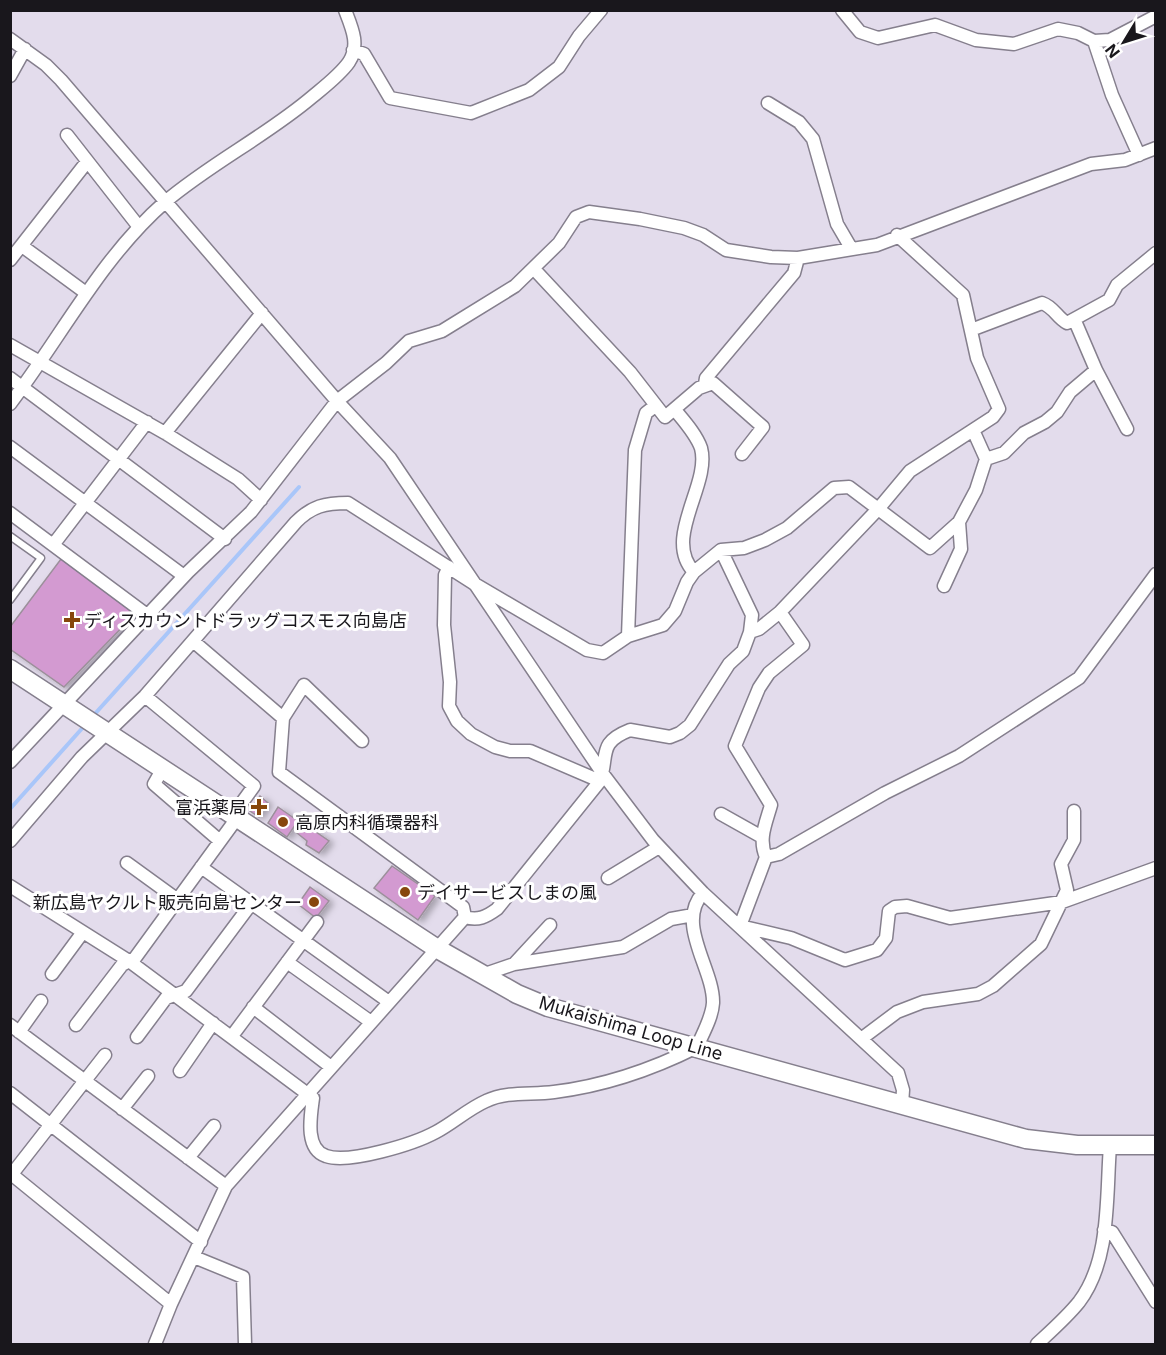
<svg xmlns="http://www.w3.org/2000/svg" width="1166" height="1355" font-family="Inter,'Noto Sans JP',sans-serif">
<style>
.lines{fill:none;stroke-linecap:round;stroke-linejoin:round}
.stream{stroke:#a9c6f9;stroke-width:4}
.building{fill:#d39ad1;stroke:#9c909b;stroke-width:1.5;filter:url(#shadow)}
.lane-casing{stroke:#857f8d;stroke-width:9}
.street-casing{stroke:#857f8d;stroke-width:15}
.secondary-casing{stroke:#857f8d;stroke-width:21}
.lane{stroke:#fff;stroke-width:6}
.street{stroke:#fff;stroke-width:12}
.secondary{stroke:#fff;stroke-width:18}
.poi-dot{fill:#87470d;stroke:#fff;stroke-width:2}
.labels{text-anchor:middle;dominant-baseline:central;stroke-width:6;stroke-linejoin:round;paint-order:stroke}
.poi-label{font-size:18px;fill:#19171c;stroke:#fff;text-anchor:start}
.street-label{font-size:18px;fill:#19171c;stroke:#fff}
</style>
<defs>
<filter id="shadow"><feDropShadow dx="4.5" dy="2.5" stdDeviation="3" flood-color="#0004"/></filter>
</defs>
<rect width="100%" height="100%" fill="#e3dcec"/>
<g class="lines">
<!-- stream -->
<path class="stream" d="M93 716 299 487
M10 809 86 724"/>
</g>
<!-- building -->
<path class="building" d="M61 559 135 614 64 687 10 649V627Z
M260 796 268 803 259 817 250 811Z
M278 807 298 821 287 837 268 823Z
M303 823 329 841 319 853 306 845 307 841 297 833Z
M392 866 435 896 418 920 374 888Z
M310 887 329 901 316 918 298 904Z"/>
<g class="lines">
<defs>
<path id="lane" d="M10 536 41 558 10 600"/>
<path id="street" d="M842 10 860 32 878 38 935 25 976 40 1014 44 1058 29 1078 33 1094 41 1110 40 1156 16
M10 39 46 65 61 80 337 401 390 458 603 774 653 840 703 893 898 1073 903 1090 902 1104
M1094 41 1112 95 1139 155
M353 50 364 54 390 98 471 113 529 90 559 67 579 36 601 10
M10 76 25 49
M768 103 799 122 813 139 837 224 851 248
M67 135 139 227
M22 246 86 293
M10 260 86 163
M534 269 630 372 665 417 699 388 713 383 763 427 742 454
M1075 321 1096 370 1127 429
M971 330 1042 303C1054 307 1057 318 1067 323L1109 300 1117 285 1156 253
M10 345 165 433 238 479 261 500
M10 378 225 539
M705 384 706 378 794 273 798 258
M10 404C61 337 101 258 165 202 211 163 266 136 312 97 324 87 340 75 349 62 360 45 352 28 345 10
M675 410C684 421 696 434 701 448 711 485 662 538 694 572
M165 433 262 313
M10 447 184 576
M986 459 1004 453 1024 433 1045 422 1057 412 1070 392 1096 370
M10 513 147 615
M53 545 147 422
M449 567 445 575 444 625 450 682 449 706 457 721 471 734 495 747 510 751H530L600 781
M944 586 961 549 959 522
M780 612 803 645 769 673 759 688 735 746 771 805C766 823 758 839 766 857L740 926 791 938 845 960 877 950 886 938 889 911 895 907 907 906 950 918 1062 902 1156 868
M750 632 759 629 780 612 879 508 910 471 993 417 999 409 977 358 963 295 897 235
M628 636 635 450 646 413 655 406
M193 641 283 718
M145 696 254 786 233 815
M362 741 304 685 283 718 279 772 463 907 465 917
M10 762 188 572 251 512 337 401 386 363 409 341 442 331 515 286 559 243 576 217 589 212 640 219 684 228 703 235 726 250 771 257 798 258 877 245 1091 164 1125 160 1156 148
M162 770 154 784 220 841
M721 814 762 837
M10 841 82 757 145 696 296 522C312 506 325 503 348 503L473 583 587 650 603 653 628 636 663 625 675 611 687 582 694 572 721 550 744 548 765 540 787 528 834 488 849 487 930 548 959 522 976 490 986 459 973 430
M766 857 779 854 885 793 959 756 1079 678 1156 574
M127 863 178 900
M201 867 389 1002
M608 878 659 847
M10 886 129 961 313 1098C311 1114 304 1149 326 1156 349 1164 414 1144 436 1132 453 1123 468 1109 486 1101 507 1091 531 1095 554 1092 603 1086 653 1069 697 1047 703 1033 712 1018 713 1003 714 969 675 924 703 893
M287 962 371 1022
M514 964 550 925
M52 974 83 932
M482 975 514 964 623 947 671 919 693 915
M253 1007 331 1067
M10 1025 226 1186
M76 1025 122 965 135 958 237 818
M19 1032 41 1001
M232 1036 317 922
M137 1037 166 998 186 991 251 904
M861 1039 897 1012 923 1002 978 994 993 986 1041 944 1067 890 1061 864 1074 840V811
M180 1071 213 1023
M10 1093 201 1242
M122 1109 148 1076
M188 1158 214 1126
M10 1173 171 1304
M12 1174 105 1055
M1104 1230 1112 1232 1156 1302
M194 1257 243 1277 245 1344
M155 1344 171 1304 226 1186 465 917C478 921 486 917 497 909L600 781C609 755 597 743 630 730L670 737 680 733 690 725 729 664 743 651 750 632 752 615 721 550
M1037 1344C1051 1331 1067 1317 1079 1302 1111 1260 1106 1196 1110 1146"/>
<path id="secondary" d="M10 669 436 948 517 994 548 1007 1026 1139 1077 1145H1156"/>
</defs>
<!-- lane casing -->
<use href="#lane" class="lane-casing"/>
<!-- street casing -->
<use href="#street" class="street-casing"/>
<!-- secondary casing -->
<use href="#secondary" class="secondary-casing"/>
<!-- lane -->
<use href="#lane" class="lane"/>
<!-- street -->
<use href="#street" class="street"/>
<!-- secondary -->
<use href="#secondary" class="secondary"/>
</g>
<!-- markers -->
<g class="poi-dot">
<path d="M69 611h6v6h6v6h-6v6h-6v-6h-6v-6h6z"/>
<path d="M256 798h6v6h6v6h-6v6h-6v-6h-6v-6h6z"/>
<circle cx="283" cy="822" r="6"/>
<circle cx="405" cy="892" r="6"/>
<circle cx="314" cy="902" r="6"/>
</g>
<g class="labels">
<!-- poi labels -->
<g class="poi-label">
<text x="84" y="620">ディスカウントドラッグコスモス向島店</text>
<text x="247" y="807" text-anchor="end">富浜薬局</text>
<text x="295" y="822">高原内科循環器科</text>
<text x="417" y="892">デイサービスしまの風</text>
<text x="302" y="902" text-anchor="end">新広島ヤクルト販売向島センター</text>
</g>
<!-- street labels -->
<g class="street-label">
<text transform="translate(631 1028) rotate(16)">Mukaishima Loop Line</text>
</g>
</g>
<!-- border -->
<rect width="1166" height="1355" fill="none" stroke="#19171c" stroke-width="24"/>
<!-- north arrow -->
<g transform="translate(1124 42) rotate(232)" stroke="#ffffff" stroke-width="4.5" paint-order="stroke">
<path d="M0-4.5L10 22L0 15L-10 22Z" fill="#19171c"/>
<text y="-9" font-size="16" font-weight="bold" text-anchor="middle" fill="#19171c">N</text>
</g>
</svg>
